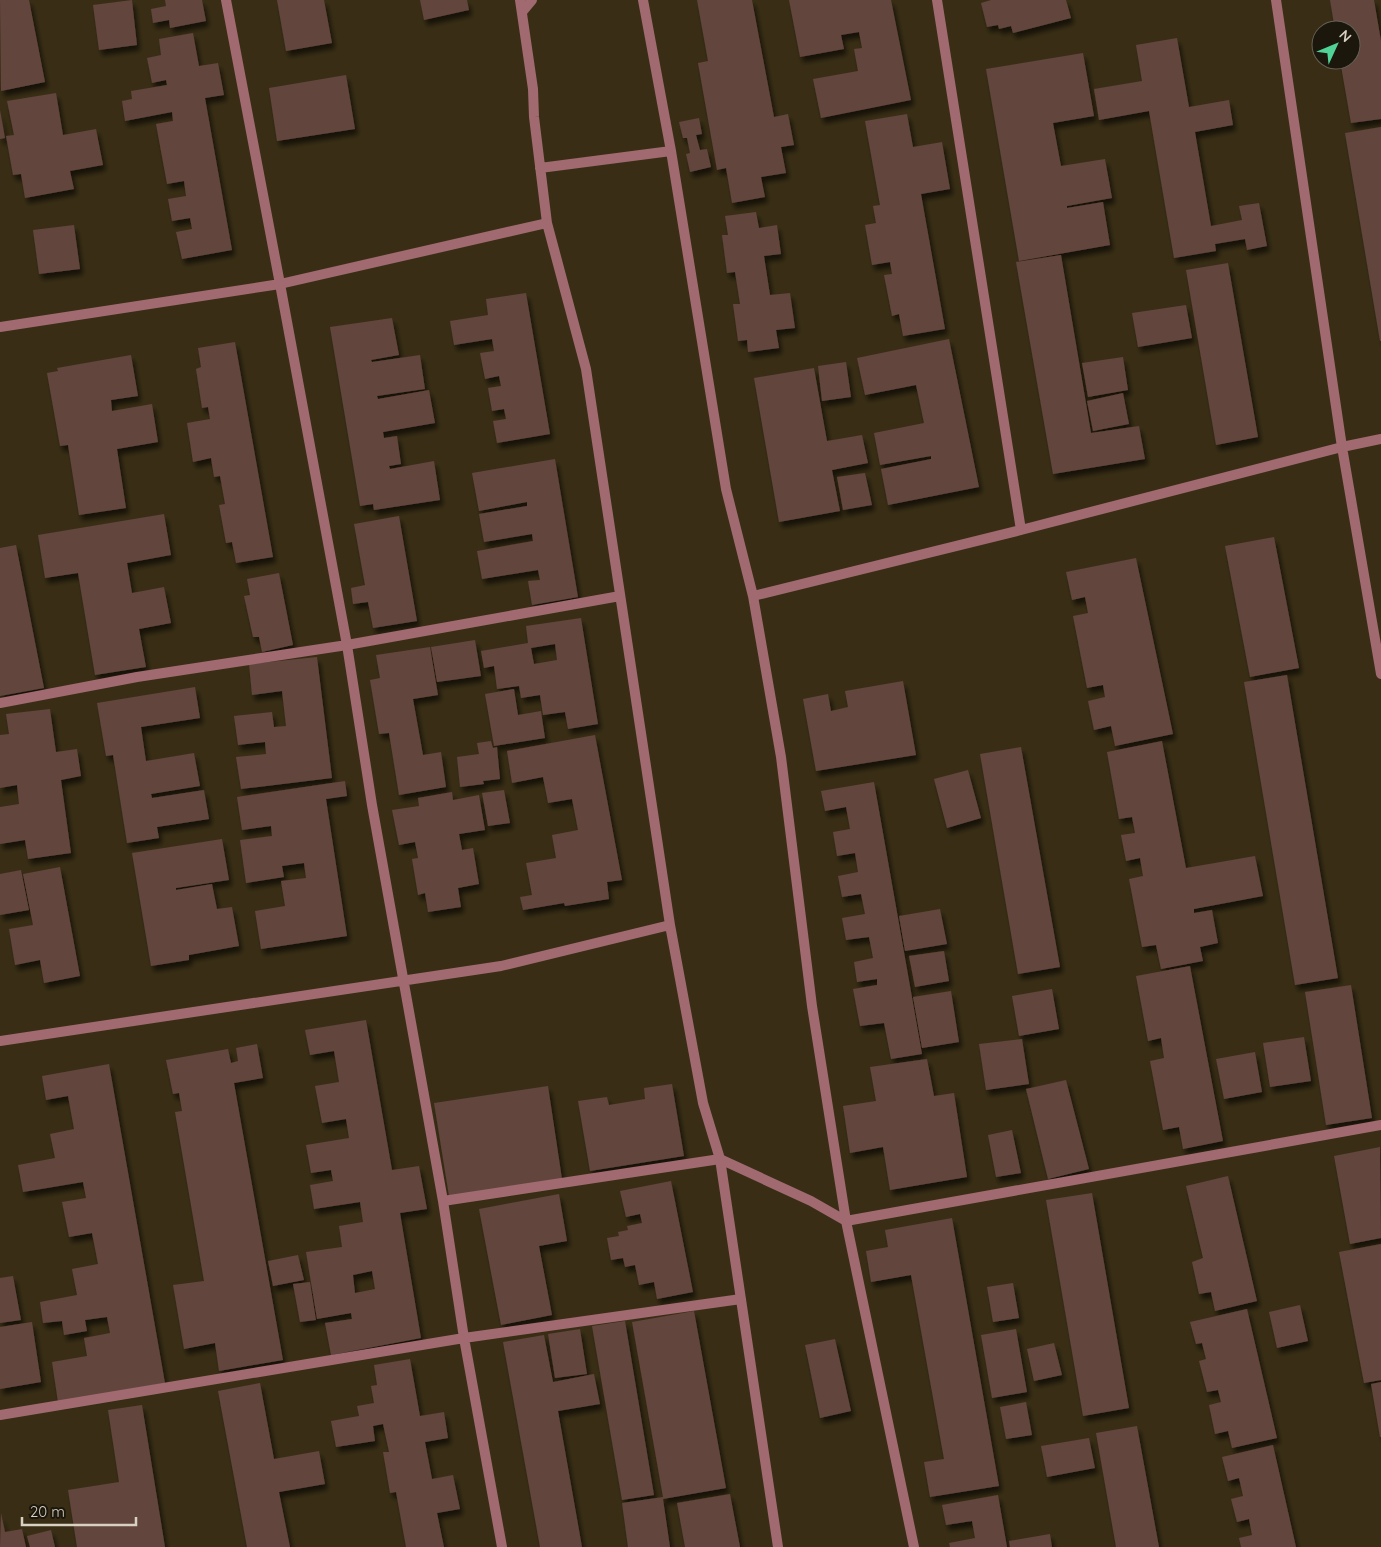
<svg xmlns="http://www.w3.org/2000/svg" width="1381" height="1547" font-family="Quicksand,sans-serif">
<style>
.building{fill:#62453d;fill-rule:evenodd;filter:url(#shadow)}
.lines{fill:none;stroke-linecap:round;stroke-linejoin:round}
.minor{stroke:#a06a70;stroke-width:10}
</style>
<defs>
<filter id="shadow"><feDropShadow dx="3" dy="5.5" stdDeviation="2.5" flood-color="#0009"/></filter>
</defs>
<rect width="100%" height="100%" fill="#392e15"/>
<!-- building -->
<path class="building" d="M0 0H29L45 82 1 91Z
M132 0 137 45 99 50 93 5Z
M165 0H202L206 21 170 28 169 20 153 23 151 9 166 6Z
M277 0H324L332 43 286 51Z
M420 0H467L469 10 424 20Z
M697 0H752L774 117 788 114 794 145 781 147 786 173 761 177 765 197 732 203 726 168 717 170 698 63 708 61Z
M789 0H891L911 100 821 118 813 79 858 71 854 49 862 48 859 32 841 35 844 49 800 57Z
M991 0H1066L1071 18 1013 33 1011 26 999 29 998 25 987 27 981 3Z
M1330 0H1374L1381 41V119L1351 123 1340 60H1351V30H1335Z
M193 33 199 66 218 63 224 95 205 98 232 250 182 259 176 232 192 229 190 218 172 221 168 199 186 196 184 181 167 184 156 124 173 121 172 112 125 121 122 101 132 99 131 91 167 85 166 80 152 83 147 58 161 55 159 39Z
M1177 38 1189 107 1229 100 1233 125 1195 132 1211 226 1242 220 1239 206 1259 203 1267 246 1247 250 1245 239 1215 244 1216 251 1174 258 1149 111 1099 120 1094 89 1142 81 1136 45Z
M1083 53 1094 116 1053 123 1061 166 1105 159 1112 198 1067 206V208L1103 202 1110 245 1019 261 986 69Z
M346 75 355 129 277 141 269 88Z
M56 93 63 135 96 129 103 165 70 171 74 189 25 198 21 174 13 175 6 136 14 135 7 101Z
M0 110 5 138 0 139Z
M907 114 913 147 942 142 950 189 921 194 945 329 903 336 899 314 892 316 884 275 892 274 890 262 872 265 865 225 876 223 873 206 880 205 865 121Z
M699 118 702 134 696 135 700 150 707 149 711 167 690 172 686 154 690 153 687 138H683L679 122Z
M1381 127V341H1380L1345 133Z
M756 212 759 228 777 225 781 254 764 256 770 295 790 293 795 328 776 330 779 348 748 352 747 340 738 341 733 304H740L735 272 727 273 722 235H728L725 216Z
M74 225 80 269 39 274 33 230Z
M1061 255 1091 433 1139 426 1145 459 1053 474 1016 262Z
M1228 263 1258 437 1216 445 1186 270Z
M526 293 550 434 497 443 493 421 506 419 504 409 492 411 488 388 501 386 499 376 485 379 480 353 494 351 492 339 454 345 450 321 488 315 486 299Z
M1186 305 1192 338 1138 347 1132 313Z
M392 318 399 355 371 360 372 362 420 355 425 389 377 396 378 399 429 390 435 423 383 432 384 438 397 436 401 464 389 466 390 469 434 461 440 500 374 510 373 504 360 506 330 327Z
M949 339 979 487 888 505 881 469 931 459V456L880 465 874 433 924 423 916 385 865 395 857 358Z
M235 342 273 557 236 563 232 542 226 543 219 505 225 504 220 476 214 477 211 458 193 462 187 423 210 419 208 407 202 408 196 369 201 367 198 348Z
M131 355 138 396 111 400 112 411 152 404 158 442 117 449 126 508 79 515 68 445 60 446 47 373 58 371 57 368Z
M1123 357 1128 390 1088 397 1082 363Z
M846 362 851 397 822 401 818 366Z
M814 368 827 441 862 435 868 463 832 470 840 511 779 522 754 378Z
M1123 393 1129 424 1093 431 1087 401Z
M555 459 578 597 532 605 528 581 540 580 538 570 482 579 477 551 533 541 532 534 484 542 479 514 527 506V502L479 511 472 473Z
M865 473 872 505 843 510 837 477Z
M164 514 171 555 127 563 132 593 164 587 171 623 139 629 146 667 95 675 78 573 45 578 38 535Z
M399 516 417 621 373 628 368 602 353 604 351 588 365 585 354 524Z
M1274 537 1299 668 1250 677 1225 546Z
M16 545 44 688 0 696V548Z
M1136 558 1173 734 1115 746 1111 726 1094 730 1088 701 1105 697 1103 685 1087 688 1073 616 1088 613 1085 597 1072 600 1066 572Z
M279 573 293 645 262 652 259 637H253L244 596 250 595 247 579Z
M581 618 598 724 568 729 565 712 543 715 540 695 521 698 519 686 497 689 494 666 484 668 481 651 528 643 526 626ZM555 644 557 660 534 664 531 648Z
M475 640 481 676 437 682 431 647Z
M430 647 438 695 413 699 423 755 441 752 446 787 399 795 389 733 379 734 370 680 380 678 376 655Z
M317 657 332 778 241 789 236 757 266 754 265 742 238 745 234 716 272 712 274 727 286 726 282 691 252 695 249 664Z
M1287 675 1338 978 1295 985 1244 682Z
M903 681 916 755 816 771 803 699 828 694 831 711 848 707 845 691Z
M195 687 200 718 141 727 146 761 194 753 200 786 151 794 152 798 204 790 209 819 157 827 159 838 127 843 113 755 106 756 97 703Z
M514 689 518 715 541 711 545 738 494 746 485 694Z
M50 709 56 752 77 749 81 776 61 780 71 853 28 859 25 840 0 844V807L19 804 17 785 0 788V735L9 734 6 714Z
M595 735 622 880 607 882 609 899 565 906 564 903 523 910 520 897 532 895 526 863 556 858 552 835 578 830 572 799 548 803 543 777 512 783 507 751Z
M491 741 493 748 497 747 500 779 483 781 484 784 460 787 457 757 479 754 477 743Z
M1162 741 1186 868 1255 856 1263 896 1194 909V913L1212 910 1218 943 1200 947 1203 961 1161 969 1156 945 1142 947 1129 879 1143 876 1140 858 1126 861 1121 835 1135 833 1132 817 1119 819 1107 752Z
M1021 747 1060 967 1018 974 980 754Z
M968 770 981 818 947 828 934 779Z
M345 781 347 796 326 799 347 936 261 949 255 911 285 906 281 881 306 878 304 863 282 866 284 877 246 883 240 840 272 836 271 826 242 830 237 797Z
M874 782 922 1054 891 1059 884 1023 860 1026 853 989 877 985V979L857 982 854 962 873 958 869 937 846 940 842 918 865 914 861 894 842 897 838 876 858 872 855 853 837 856 833 832 850 829 846 807 825 811 821 791Z
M504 790 510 823 488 826 482 793Z
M452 792 453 800 479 795 485 830 459 834 462 850 473 848 479 884 458 888 461 907 428 912 425 893 418 895 412 859 418 858 415 842 399 845 392 810 419 806 418 798Z
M222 839 229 880 176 888V890L212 884 217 909 232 907 239 946 189 955V960L151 966 132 853Z
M60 867 80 976 44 983 40 960 15 965 9 929 33 925 23 874Z
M21 870 29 910 0 915V874Z
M940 909 947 944 905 951 899 916Z
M944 951 949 981 915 987 909 956Z
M1190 966 1223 1141 1183 1149 1179 1127 1163 1130 1150 1061 1164 1058 1161 1038 1148 1041 1136 976Z
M1351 985 1372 1118 1326 1125 1305 992Z
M1052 989 1059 1029 1019 1036 1012 996Z
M951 991 959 1042 922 1048 913 997Z
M366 1020 392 1170 419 1166 427 1209 400 1213 421 1338 331 1355 325 1323 352 1319 351 1313 317 1319 306 1252 342 1247 339 1226 363 1222 360 1202 314 1209 310 1185 333 1181 331 1170 311 1173 306 1145 349 1138 346 1119 322 1123 315 1086 339 1082 334 1051 310 1055 305 1030ZM372 1271 375 1289 355 1293 353 1275Z
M1304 1037 1311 1081 1270 1087 1263 1043Z
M1022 1039 1029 1084 986 1090 979 1044Z
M257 1044 263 1078 234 1083 283 1360 219 1371 215 1343 184 1349 173 1285 204 1281 175 1112 182 1111 179 1093 173 1094 166 1060 228 1049 231 1063 238 1061 236 1048Z
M1255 1052 1262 1092 1224 1099 1216 1059Z
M927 1059 934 1096 954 1093 967 1177 890 1190 883 1147 850 1153 843 1106 876 1101 870 1067Z
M109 1064 165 1383 58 1402 52 1362 87 1356 84 1338 110 1333 107 1317 85 1320 87 1331 64 1335 62 1321 43 1323 40 1302 77 1295 72 1269 98 1264 92 1233 69 1237 62 1202 86 1198 83 1182 23 1192 18 1165 55 1158 50 1134 74 1129 68 1096 46 1100 42 1076Z
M1066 1080 1089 1169 1048 1179 1026 1089Z
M672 1084 684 1156 590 1171 578 1101 607 1097 609 1105 645 1099 644 1088Z
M548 1086 562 1179 449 1196 434 1103Z
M1012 1130 1021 1173 996 1177 988 1135Z
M1380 1147 1381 1238 1350 1244 1334 1156Z
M1228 1176 1257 1301 1215 1311 1211 1292 1199 1294 1192 1262 1203 1258 1186 1186Z
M671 1181 693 1292 657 1299 654 1282 639 1285 635 1265 625 1267 623 1258 611 1260 607 1238 619 1236 618 1232 628 1230 627 1226 642 1223 640 1214 626 1217 620 1191Z
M1092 1193 1129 1408 1083 1416 1046 1200Z
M559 1194 567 1241 539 1246 552 1315 501 1325 479 1209Z
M952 1218 999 1486 930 1497 924 1462 944 1459 911 1275 871 1282 866 1251 888 1247 885 1230Z
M1381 1244V1380L1364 1383 1339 1252Z
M298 1255 304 1280 273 1286 268 1261Z
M13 1276 21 1320 0 1323V1278Z
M310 1282 316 1320 300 1322 293 1284Z
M1013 1283 1019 1318 993 1322 987 1287Z
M1300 1305 1308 1341 1277 1348 1269 1312Z
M1247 1309 1277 1438 1232 1448 1228 1431 1215 1434 1209 1405 1221 1402 1218 1390 1207 1392 1199 1361 1206 1359 1202 1343 1196 1344 1190 1322Z
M694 1311 726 1488 663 1499 670 1547H628L622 1503 663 1497 632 1322Z
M625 1321 654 1495 622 1500 592 1326Z
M32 1322 41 1382 0 1389V1327Z
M580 1329 587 1374 555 1378 548 1334Z
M1016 1329 1027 1392 992 1398 981 1335Z
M544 1335 553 1382 594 1374 600 1404 558 1411 582 1547H540L503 1342Z
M835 1339 851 1411 820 1418 805 1345Z
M1054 1343 1062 1375 1034 1381 1027 1349Z
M410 1359 420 1416 444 1412 448 1438 425 1442 432 1479 453 1475 460 1509 437 1513 444 1547H406L396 1492 390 1493 383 1452H389L383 1424 373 1426 375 1441 336 1447 331 1421 359 1416 357 1406 374 1403 371 1386 377 1385 374 1365Z
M1381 1382V1437H1380L1371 1384Z
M260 1383 274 1459 319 1451 325 1484 279 1492 290 1547H247L218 1391Z
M1026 1402 1032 1435 1006 1439 1000 1407Z
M142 1405 165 1547H77L68 1490 119 1482 108 1410Z
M1137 1426 1159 1547H1116L1096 1433Z
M1089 1438 1095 1468 1047 1477 1041 1446Z
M1273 1445 1296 1547H1241L1239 1538 1252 1535 1249 1519 1237 1522 1231 1499 1243 1496 1239 1478 1228 1481 1222 1457Z
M730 1494 740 1547H685L677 1503Z
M998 1495 1007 1547H950L949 1543 975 1538 972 1521 946 1525 942 1505Z
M1 1513 5 1532 22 1529 26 1547H0Z
M51 1530 55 1547H30L27 1536Z
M1050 1534 1052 1547H1010L1009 1541Z"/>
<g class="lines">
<!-- minor -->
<path class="minor" d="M226 0 280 284 347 645 372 805 443 1201 464 1338 502 1547
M520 0 533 89 534 117 547 223 586 369 670 925 703 1103 720 1159 778 1547
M643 0 671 151 726 489 753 596 781 757 812 1006 846 1221 914 1547
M937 0 1021 530
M1276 0 1342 447 1381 674
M522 12 532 0
M540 168 671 151
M0 327 280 284 547 223
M753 596 1021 530 1342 447 1381 439
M0 703 137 677 347 645 620 596
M0 1041 501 966 670 925
M443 1201 720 1159 811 1201 846 1221 1381 1125
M0 1415 464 1338 741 1299"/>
</g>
<!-- north arrow -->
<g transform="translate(1336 45) rotate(46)"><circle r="24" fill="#1b170c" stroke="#676155"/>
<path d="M0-4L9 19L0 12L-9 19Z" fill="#51d397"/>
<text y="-8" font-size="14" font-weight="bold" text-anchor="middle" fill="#d8d1c2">N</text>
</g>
<!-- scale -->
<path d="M22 1517v8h114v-8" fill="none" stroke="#d8d1c2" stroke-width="2.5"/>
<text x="30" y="1517" font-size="15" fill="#d8d1c2" stroke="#1b170c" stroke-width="4" paint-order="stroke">20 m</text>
</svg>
